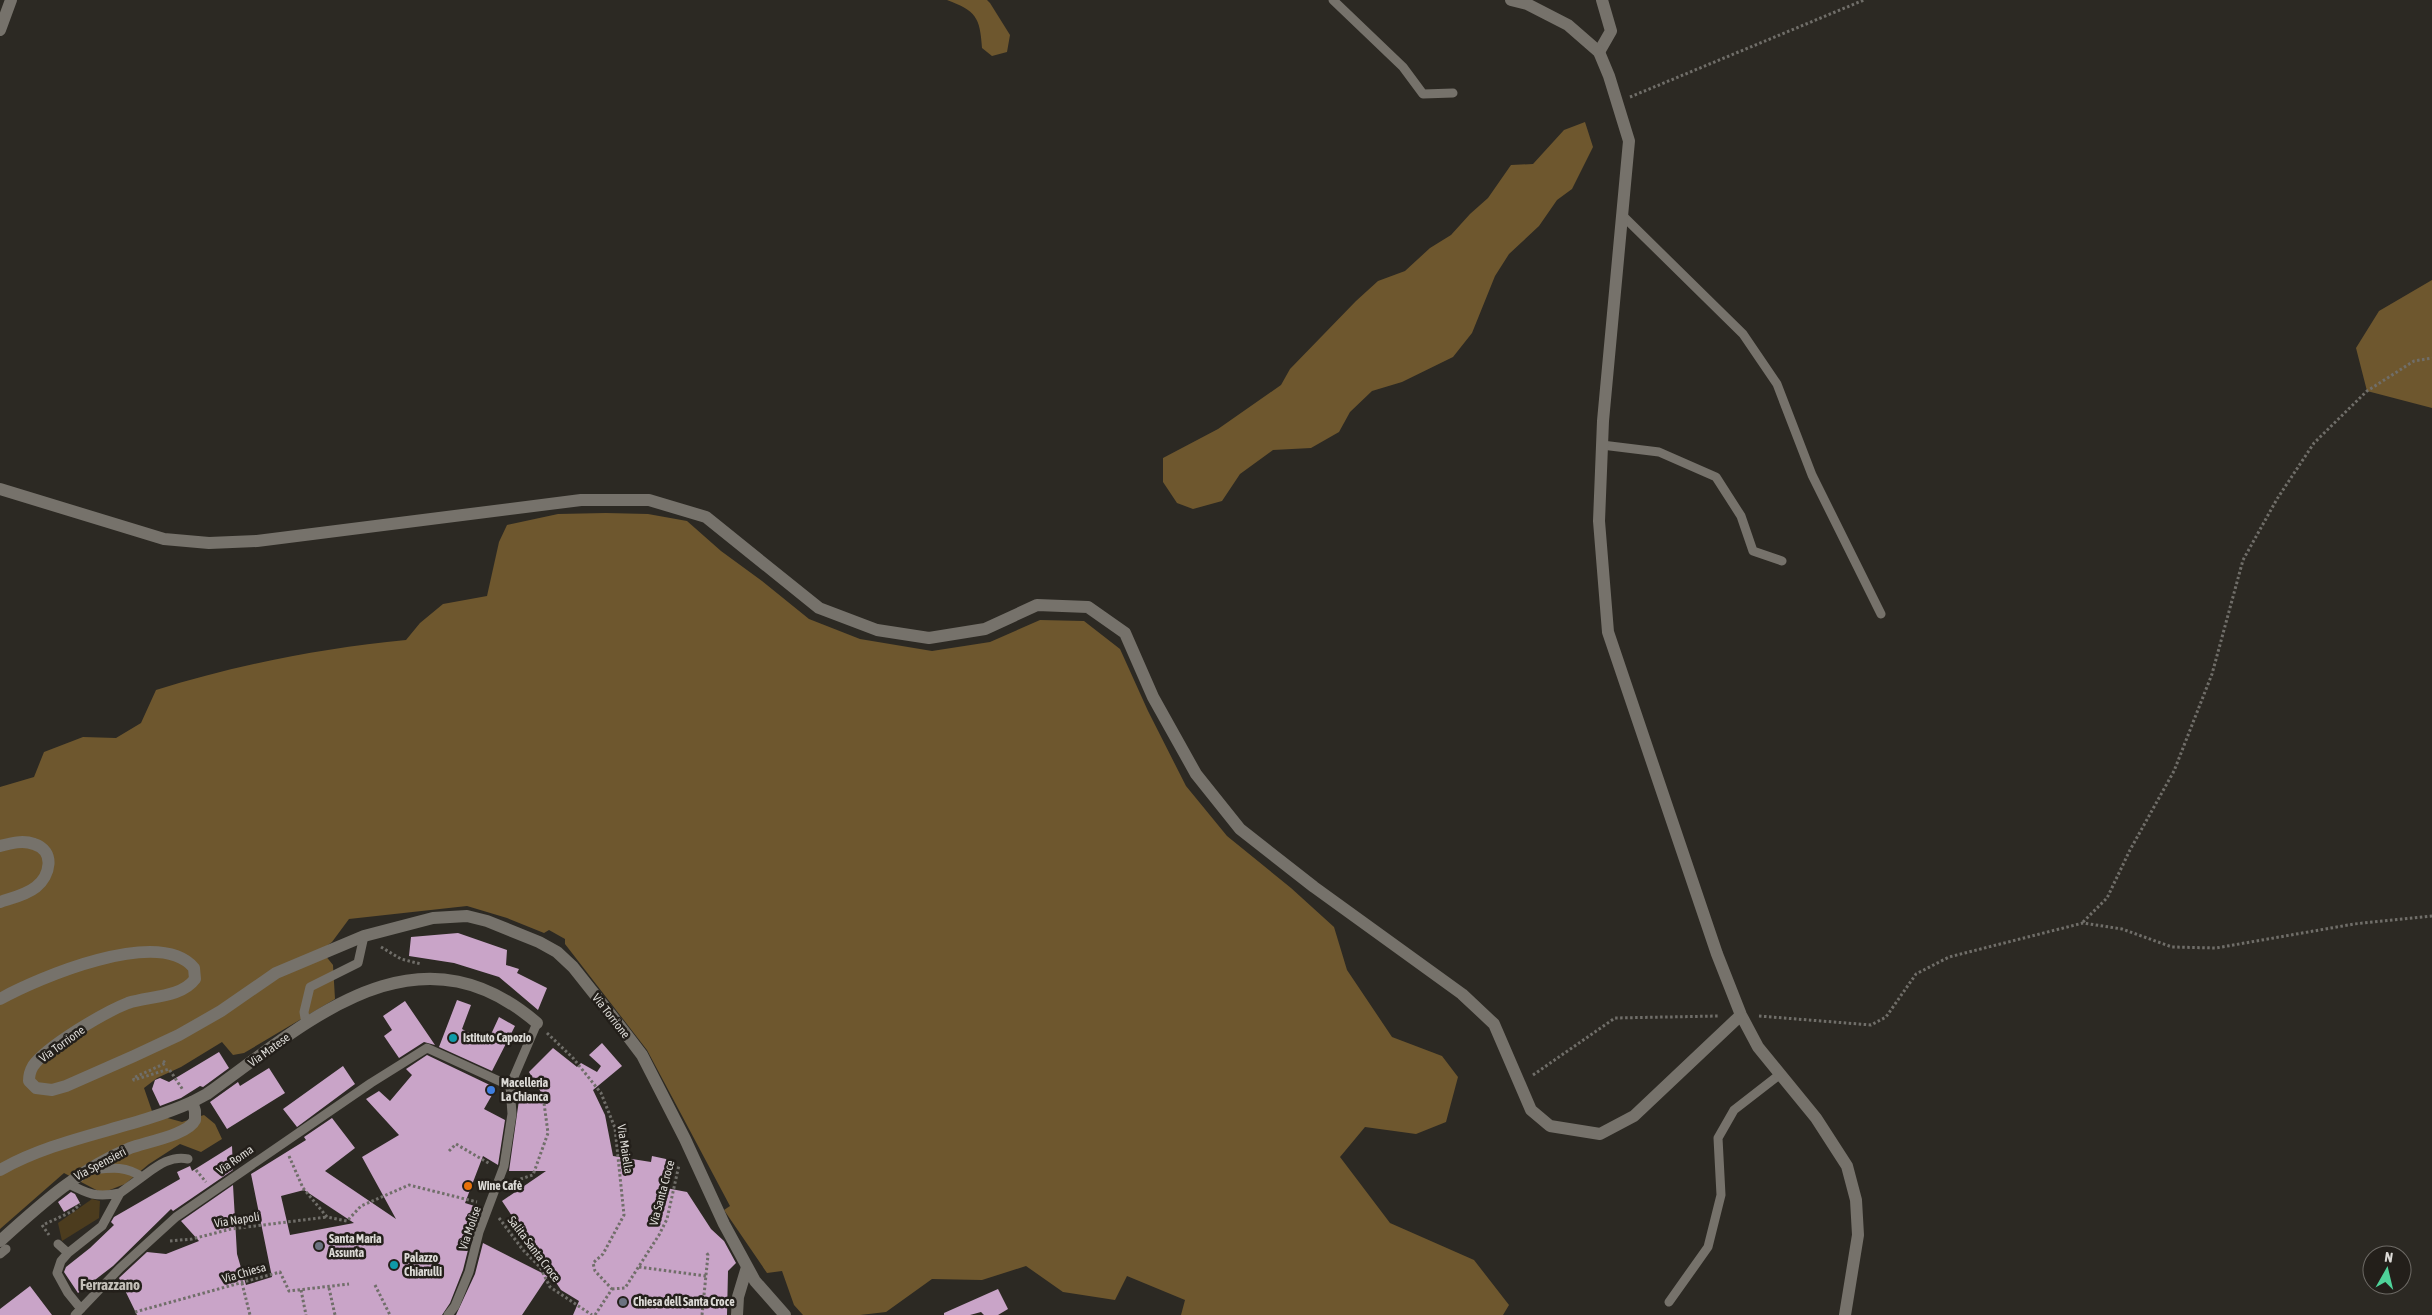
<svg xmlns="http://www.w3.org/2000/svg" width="2432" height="1315" font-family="'Asap Condensed',sans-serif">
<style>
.green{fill:#4c3c1e}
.forest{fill:#6e572e}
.building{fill:#c9a4c8;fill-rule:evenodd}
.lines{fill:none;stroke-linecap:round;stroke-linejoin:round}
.path{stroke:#706e69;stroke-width:3;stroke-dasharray:2.5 2.5;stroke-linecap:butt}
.service{stroke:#76726b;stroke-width:9}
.minor{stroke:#76726b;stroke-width:12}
.tertiary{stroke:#76726b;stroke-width:12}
.culture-dot{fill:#0f9aa8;stroke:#231f1a;stroke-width:2}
.shop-dot{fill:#3f7fe0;stroke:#231f1a;stroke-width:2}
.food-dot{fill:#e8710a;stroke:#231f1a;stroke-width:2}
.worship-dot{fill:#6b7280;stroke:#231f1a;stroke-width:2}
.labels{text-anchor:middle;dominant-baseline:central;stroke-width:5;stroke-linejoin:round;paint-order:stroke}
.street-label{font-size:12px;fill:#dcdad6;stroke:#231f1a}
.poi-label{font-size:12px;font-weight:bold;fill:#dcdad6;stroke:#231f1a;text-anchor:start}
.quarter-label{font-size:15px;font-weight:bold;fill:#c4bfb8;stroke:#231f1a}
</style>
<rect width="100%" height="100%" fill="#2c2923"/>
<!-- green -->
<path class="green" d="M92 1199 100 1201 99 1218 62 1241 58 1223Z"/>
<!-- forest -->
<path class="forest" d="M947 0H987L990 3 1010 35 1007 52 992 56 982 48C980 17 976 11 947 0Z
M1585 122 1593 147 1572 189 1557 200 1539 226 1509 254 1495 276 1472 333 1453 357 1402 382 1372 391 1350 412 1339 432 1311 448 1273 450 1240 474 1222 501 1193 509 1177 503 1163 482V458L1218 429 1281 385 1290 369 1356 301 1378 281 1405 271 1430 248 1451 235 1470 214 1488 198 1511 165 1533 164 1564 130Z
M2432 280V408L2367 391 2356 348 2379 311Z
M606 513 648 514 687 521 721 551 762 581 809 619 860 639 932 651 990 642 1040 620 1084 621 1120 649 1148 711 1186 786 1227 836 1291 888 1334 927 1347 970 1392 1037 1442 1056 1458 1077 1446 1122 1416 1134 1365 1127 1340 1157 1390 1223 1474 1260 1509 1305 1503 1315H1181L1185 1300 1127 1276 1115 1300 1063 1292 1026 1266 982 1280 932 1279 886 1312 860 1315H803L794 1305 782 1271 767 1273 724 1210 730 1206 647 1050 565 944V939L549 930 544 933 507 918 467 906 349 919 332 942 321 950 333 965 335 999 244 1053 233 1055 222 1042 181 1067 157 1078 144 1088 153 1114 182 1122 204 1115 215 1124 222 1139 201 1152 180 1144 149 1164 125 1184 102 1193 64 1173 0 1229V787L34 777 44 752 83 737 116 738 141 723 156 690C237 665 321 648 406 640L420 623 443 604 487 596 499 542 507 525 558 514Z"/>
<!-- building -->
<path class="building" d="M458 933 507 950 506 965 519 969 517 973 547 988 538 1010 499 977 454 963 409 956 411 937Z
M457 1000 471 1005 462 1029 487 1043 499 1017 515 1026 492 1071 439 1047Z
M405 1001 435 1045 424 1042 399 1058 384 1036 392 1030 383 1016Z
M602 1043 622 1066 593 1090 605 1115 613 1156 651 1162 652 1156 666 1159 669 1166 666 1188 687 1192 711 1229 724 1241 736 1263 728 1271 727 1315H573L579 1301 561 1290 502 1201 546 1171H509L519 1100 548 1104 529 1072 553 1048 577 1067 581 1063 597 1072 601 1066 589 1055Z
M219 1052 229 1068 203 1087 200 1086 181 1098 160 1106 152 1089 155 1080 160 1078 169 1082Z
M427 1055 496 1088 484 1109 505 1120 498 1165 483 1156 465 1203 481 1208 473 1230 463 1270 450 1303 442 1315H137L119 1278 147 1252 166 1254 199 1241 181 1221 233 1185 237 1254 246 1285 272 1277 251 1174 306 1140 304 1137 332 1118 355 1148 325 1171 396 1219 362 1157 399 1135 366 1099 379 1091 390 1101 412 1075 406 1069ZM304 1190 354 1223 290 1235 281 1196Z
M343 1066 355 1084 297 1127 283 1109Z
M269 1068 285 1093 227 1129 210 1102 238 1082 240 1086Z
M232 1146 233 1170 173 1211 171 1209 113 1266 78 1293 64 1272 66 1267 90 1248 114 1225 111 1222 114 1217 180 1179 177 1172 190 1166 192 1171Z
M71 1192 75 1194 80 1203 64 1212 58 1202Z
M483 1243 548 1276 522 1315H456L475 1274Z
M30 1286 52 1315H0V1309Z
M998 1289 1008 1309 998 1315H984L981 1312 970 1315H944V1313Z"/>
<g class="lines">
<!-- path -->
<path class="path" d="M1630 97 1864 0
M2083 922 2107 898 2130 850 2174 771 2212 674 2243 560 2277 499 2314 443 2367 391 2414 361 2432 358
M381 947 401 959 421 964
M1759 1016 1871 1025 1886 1017 1916 974 1949 957 2083 923 2122 929 2172 947 2216 948 2354 924 2432 916
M547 1033 573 1058 601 1093 615 1128 624 1215 603 1254 593 1263 595 1271 612 1289
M163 1061 166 1063 133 1078 134 1080 169 1069 183 1090
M1533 1075 1615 1018 1718 1016
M449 1151 456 1144 490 1164
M289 1156 303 1188 327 1217 347 1221 361 1206 409 1185 477 1202
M196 1170 206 1182
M511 1182 533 1175 548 1133 544 1103 538 1098 524 1092
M499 1218 523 1250 540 1267 550 1287 592 1315
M45 1224 73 1211 80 1204
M42 1225 49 1235
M170 1241 192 1239 231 1229 327 1217
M639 1267 706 1276
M242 1283 250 1315
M375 1285 390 1315
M329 1288 335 1315
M612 1289 625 1288 659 1235 667 1219 679 1165
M301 1290 306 1315
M135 1312 280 1272 289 1291 349 1284
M595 1315 612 1289
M702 1315 708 1255 706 1252"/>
<!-- service -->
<path class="service" d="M1333 0 1403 67 1423 94 1453 93
M1622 215 1743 334 1777 384 1812 475 1881 614
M1602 445 1659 452 1716 477 1741 516 1753 551 1782 561
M306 1024 304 1012 310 987 358 963 364 936
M90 1170C110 1168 125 1165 142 1177 156 1167 170 1155 188 1159
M67 1183C88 1194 96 1198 120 1193
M58 1244 68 1253
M0 1254 6 1249
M1669 1302 1708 1247 1721 1195 1718 1138 1734 1110 1779 1075
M81 1309 68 1293 57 1273 61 1261 68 1253 102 1226 120 1193 142 1177
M75 1315 120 1268 176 1217 371 1083 427 1048 510 1086
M448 1315 455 1306 469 1272 479 1232 504 1166 512 1114 510 1086 537 1023"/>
<!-- minor -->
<path class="minor" d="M0 30 11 0
M1599 52 1611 31 1602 0
M0 999C38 978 159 926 194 968L195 979C181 998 149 996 128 1003 105 1012 47 1046 33 1066 30 1071 29 1076 29 1081L36 1088 52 1090 66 1086 134 1056 179 1035 221 1011 276 973 364 936 433 918 467 916 487 921 539 942 557 952 573 967 623 1030 642 1055 685 1139 724 1224 755 1281 785 1315
M192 1102 207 1094C308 1022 416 919 537 1023
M737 1315 738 1297 747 1267"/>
<!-- tertiary -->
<path class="tertiary" d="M1511 0 1527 4 1568 25 1599 52 1609 76 1629 141 1603 421 1599 521 1608 632 1717 954 1741 1015 1758 1047 1816 1118 1847 1166 1856 1200 1858 1235 1845 1315
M0 489 164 539 209 543 257 541 581 500H649L706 517 819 608 877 630 929 638 985 629 1037 605 1088 607 1125 633 1153 697 1196 774 1240 829 1314 887 1462 994 1494 1024 1531 1110 1550 1126 1600 1134 1634 1116 1741 1015
M0 846C11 843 23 840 34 844 56 851 50 876 36 887 26 895 12 898 0 902
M0 1170C60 1136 130 1130 192 1102L195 1111V1120C188 1135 146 1142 130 1148 79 1169 41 1204 0 1241"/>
</g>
<!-- markers -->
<g class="culture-dot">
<circle cx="453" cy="1038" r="5"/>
<circle cx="394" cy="1265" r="5"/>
</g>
<circle class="shop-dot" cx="491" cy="1090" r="5"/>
<circle class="food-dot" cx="468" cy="1186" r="5"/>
<g class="worship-dot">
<circle cx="319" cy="1246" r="5"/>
<circle cx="623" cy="1302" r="5"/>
</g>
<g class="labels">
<!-- street labels -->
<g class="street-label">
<text transform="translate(611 1016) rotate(52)">Via Torrione</text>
<text transform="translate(62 1044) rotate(-36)">Via Torrione</text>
<text transform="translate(269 1050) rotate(-36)">Via Matese</text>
<text transform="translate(625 1149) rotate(81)">Via Maiella</text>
<text transform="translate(235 1160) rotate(-35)">Via Roma</text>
<text transform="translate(100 1164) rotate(-28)">Via Spensieri</text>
<text transform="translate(662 1193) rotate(-75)">Via Santa Croce</text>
<text transform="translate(237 1220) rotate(-9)">Via Napoli</text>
<text transform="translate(470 1228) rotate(-71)">Via Molise</text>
<text transform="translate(534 1249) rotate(53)">Salita Santa Croce</text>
<text transform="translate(244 1273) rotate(-16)">Via Chiesa</text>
</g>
<!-- poi labels -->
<g class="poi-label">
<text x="463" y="1038">Istituto Capozio</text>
<text x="501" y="1083">Macelleria<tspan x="501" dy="14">La Chianca</tspan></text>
<text x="478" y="1186">Wine Cafè</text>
<text x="329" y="1239">Santa Maria<tspan x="329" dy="14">Assunta</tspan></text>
<text x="404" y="1258">Palazzo<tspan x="404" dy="14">Chiarulli</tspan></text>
<text x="633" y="1302">Chiesa dell Santa Croce</text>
</g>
<!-- quarter labels -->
<g class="quarter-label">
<text x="110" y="1284">Ferrazzano</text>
</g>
</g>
<!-- north arrow -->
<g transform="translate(2387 1270) rotate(8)"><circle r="24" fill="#231f1a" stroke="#6d6a65"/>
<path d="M0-4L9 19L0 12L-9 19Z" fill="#4ed39a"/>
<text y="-8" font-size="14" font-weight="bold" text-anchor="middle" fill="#dcdad6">N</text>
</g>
</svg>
